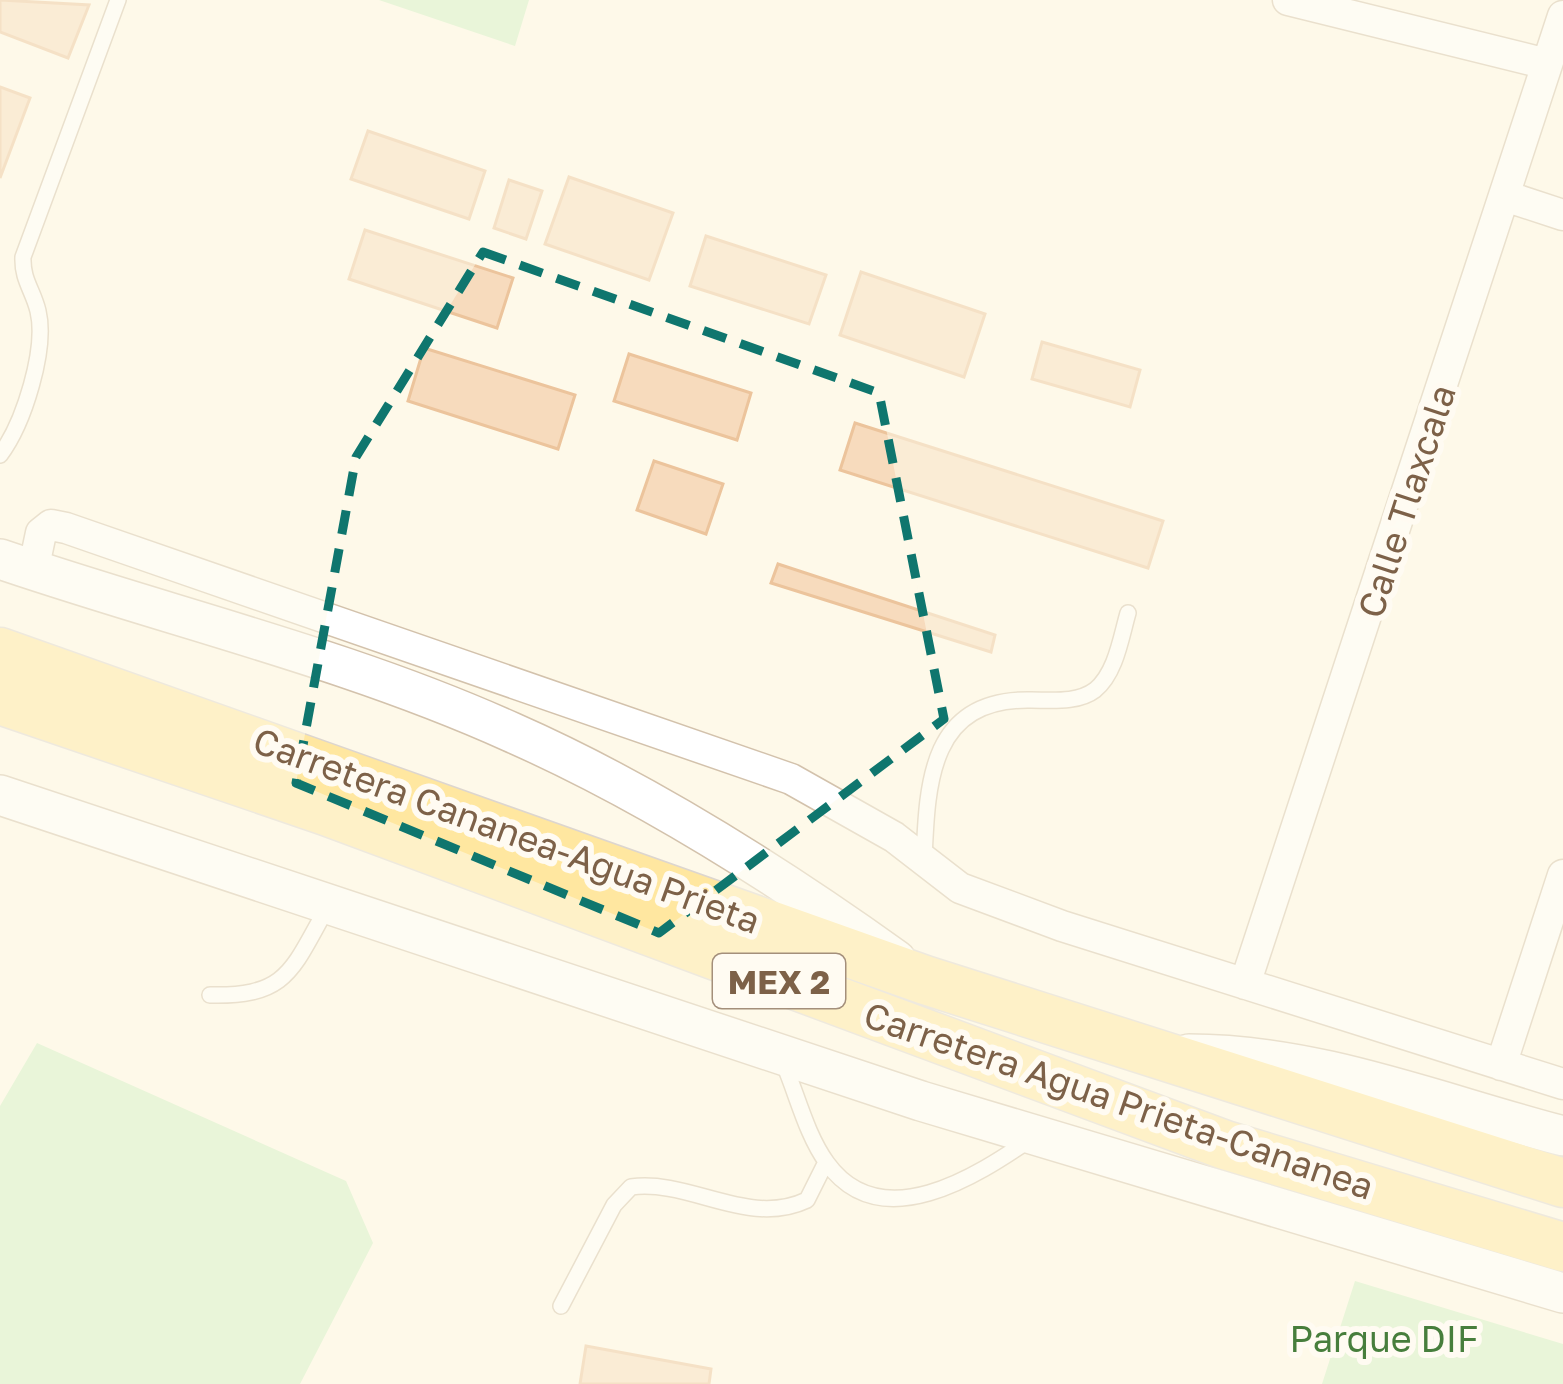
<svg xmlns="http://www.w3.org/2000/svg" width="1563" height="1384" font-family="'Golos Text',sans-serif">
<style>
.green{fill:#d1efc5}
.building{fill:#f7dbbd;stroke:#ecc49c;stroke-width:3}
.lines{fill:none;stroke-linecap:round;stroke-linejoin:round}
.service-casing{stroke:#d3c2ac;stroke-width:18}
.minor-casing{stroke:#d3c2ac;stroke-width:33}
.tertiary-casing{stroke:#d3c2ac;stroke-width:42}
.primary-casing{stroke:#ddd6cf;stroke-width:51}
.service{stroke:#fff;stroke-width:15}
.minor{stroke:#fff;stroke-width:30}
.tertiary{stroke:#fff;stroke-width:39}
.primary{stroke:#ffe7a0;stroke-width:48}
.marked{fill:none;stroke:#0f766e;stroke-width:9;stroke-dasharray:24 15;stroke-linejoin:round}
.labels{text-anchor:middle;dominant-baseline:central;stroke-width:12;stroke-linejoin:round;paint-order:stroke}
.shield{fill:#fffbf2;stroke:#a48f7b;stroke-width:3}
.shield-label{font-size:33px;font-weight:bold;fill:#7d6148}
.street-label{font-size:36px;fill:#7d6148;stroke:#fffbf2}
.park-label{font-size:36px;fill:#477e3c;stroke:#fffbf2}
</style>
<rect width="100%" height="100%" fill="#fef9e9"/>
<!-- green -->
<path class="green" d="M379 0H529L515 46Z
M37 1043 346 1181 373 1243 300 1384H0V1106Z
M1355 1281 1563 1344V1384H1322Z"/>
<!-- building -->
<path class="building" d="M0 0 89 5 68 58 0 32Z
M0 87 30 98 0 178Z
M368 131 485 171 469 219 351 179Z
M569 177 673 213 649 280 545 244Z
M509 180 542 191 526 239 494 228Z
M365 230 513 278 497 328 349 279Z
M706 236 826 275 809 324 690 286Z
M861 272 985 314 964 377 840 335Z
M1042 342 1140 370 1130 407 1032 379Z
M424 348 575 395 558 449 408 401Z
M629 354 751 393 737 440 614 401Z
M855 423 1163 521 1148 568 840 470Z
M654 461 723 484 706 534 637 510Z
M778 564 995 635 991 652 771 583Z
M586 1346 711 1369 709 1384H580Z"/>
<g class="lines">
<defs>
<path id="service" d="M0 455C24 423 47 349 38 311 33 290 22 280 23 257L118 0
M924 860C927 780 931 698 1031 700 1052 700 1078 703 1095 690 1116 673 1121 637 1128 613
M210 995C288 997 292 969 327 908
M783 1062C797 1094 806 1134 827 1163 881 1238 977 1176 1032 1138
M561 1306 614 1205 631 1187C691 1179 748 1228 807 1200L826 1162"/>
<path id="minor" d="M1288 0 1547 64
M1505 196 1563 215
M33 571 41 533 51 525 66 528 791 779 894 837 960 888 1062 926 1563 1084
M1245 984 1563 16
M1501 1065 1563 875"/>
<path id="tertiary" d="M0 559C170 617 347 658 511 732 647 792 776 874 896 960
M0 795 921 1101 1563 1293
M1189 1054C1318 1054 1440 1104 1563 1136"/>
<path id="primary" d="M0 652 925 980 1563 1183
M0 700 326 811 1225 1145 1563 1247"/>
</defs>
<!-- service casing -->
<use href="#service" class="service-casing"/>
<!-- minor casing -->
<use href="#minor" class="minor-casing"/>
<!-- tertiary casing -->
<use href="#tertiary" class="tertiary-casing"/>
<!-- primary casing -->
<use href="#primary" class="primary-casing"/>
<!-- service -->
<use href="#service" class="service"/>
<!-- minor -->
<use href="#minor" class="minor"/>
<!-- tertiary -->
<use href="#tertiary" class="tertiary"/>
<!-- primary -->
<use href="#primary" class="primary"/>
</g>
<!-- marked area -->
<path d="M0 0H1563V1384H0ZM483 252 879 393 944 719 659 933 296 783 356 457Z" fill="#fef9e9" fill-opacity=".55" fill-rule="evenodd"/>
<path class="marked" d="M483 252 879 393 944 719 659 933 296 783 356 457Z"/>
<g class="labels">
<!-- shield labels -->
<rect class="shield" x="713" y="954" width="132" height="54" rx="9"/>
<g class="shield-label">
<text x="779" y="981">MEX 2</text>
</g>
<!-- street labels -->
<g class="street-label">
<text transform="translate(1406 501) rotate(-72)">Calle Tlaxcala</text>
<text transform="translate(507 830) rotate(20)">Carretera Cananea-Agua Prieta</text>
<text transform="translate(1119 1100) rotate(19)">Carretera Agua Prieta-Cananea</text>
</g>
<!-- park labels -->
<g class="park-label">
<text x="1384" y="1338">Parque DIF</text>
</g>
</g>
</svg>
